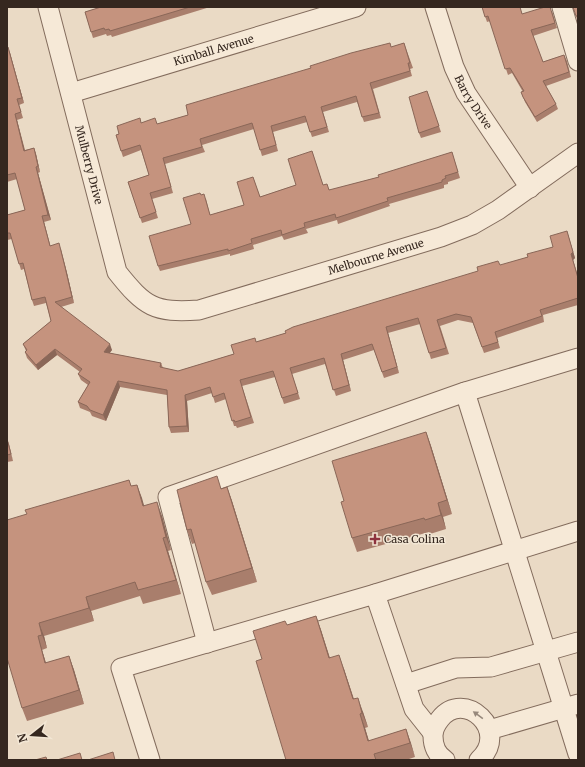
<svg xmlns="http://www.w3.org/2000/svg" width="585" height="767" font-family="Merriweather,serif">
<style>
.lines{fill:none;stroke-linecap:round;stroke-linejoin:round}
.minor-casing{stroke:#836c5d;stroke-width:21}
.minor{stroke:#f6e9d7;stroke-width:19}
.wall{fill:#a97e6c}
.shaded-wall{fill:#8a6758}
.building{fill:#c5937e;stroke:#8a6758}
.oneway{fill:#96887b}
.poi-dot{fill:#8d323e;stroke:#f2e6d4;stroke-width:1.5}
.labels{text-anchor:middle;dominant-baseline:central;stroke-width:3;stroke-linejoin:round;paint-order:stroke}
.street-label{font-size:11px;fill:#35271f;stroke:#f2e6d4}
.poi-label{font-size:11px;fill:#35271f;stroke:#f2e6d4;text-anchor:start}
</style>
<rect width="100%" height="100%" fill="#eadac5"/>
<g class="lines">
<defs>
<g id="minor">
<path id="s1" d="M48 7 117 272C145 307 154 313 199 310L441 237 472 225 498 210 578 153"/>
<path id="s2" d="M435 7 454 67 466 93 530 188"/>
<path d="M562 7 578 61"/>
<path id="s3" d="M71 93 356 7"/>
<path d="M465 392 578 754"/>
<path d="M375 594 578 531"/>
<path d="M207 643 168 497 465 392 578 358"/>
<path d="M406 684 456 668 491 667 578 642"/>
<path d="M489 730 578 704"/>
<path d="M150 760 121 668 375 594 414 709 433 733"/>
<path d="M445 760C437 755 433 746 433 736 433 730 436 724 440 719 464 688 511 731 479 760"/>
</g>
</defs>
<!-- minor casing -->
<use href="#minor" class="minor-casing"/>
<!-- minor -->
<use href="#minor" class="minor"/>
</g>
<!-- wall -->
<path class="wall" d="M101 7H210L112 37 111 35 107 36 106 34 93 38 85 12Z
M482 7H520L522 14 552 11 557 28 533 36 543 62 564 55 567 61 571 77 546 86 556 104 558 109 537 122 525 102 521 92H523L512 73 508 75 490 21 487 22Z
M578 7V22L576 16Z
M404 43 413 68 410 69 412 76 373 89 381 118 364 122 357 102 323 112 329 132 312 137 307 122 273 132 278 151 262 156 254 129 202 145 205 152 165 164 173 193 152 199 158 218 142 223 128 182 149 175 141 150 123 157 116 135 119 134 142 123 157 124 188 115Z
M7 47 10 53 24 103 19 105 23 118 17 120 25 150 34 148 36 154 40 172 38 173 51 220 44 222 50 246 61 249 67 273 74 303 61 307 112 350 109 353 161 363 163 368 178 371 234 354 256 342 286 333 528 257 553 247 567 231 575 258 573 260 578 276V305L543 315 544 322 497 338 500 348 484 353 473 323 458 320 440 326 449 354 431 359 420 324 388 333 399 373 384 378 374 350 343 360 351 391 336 396 325 364 292 374 300 399 284 404 275 377 242 386 254 423 237 428 236 426H234L226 399 215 403 212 393 187 401 189 432 171 433 169 427 167 395 120 387 106 421 92 416 90 412 80 408 78 402 88 385 81 380 78 374 80 372 57 355 38 370 27 358 25 352 26 351 23 344 51 321 46 303 34 306 32 300 24 269 21 270 12 239 7 240V215L25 210 17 179 7 182Z
M427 91 441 132 421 138 419 133Z
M312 151 323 185 330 190 379 177 452 152 460 178 448 182V184L444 185V188L389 204 390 206 338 224 337 220 306 229 308 233 284 240 282 236 253 245 254 249 230 256V254L160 271 158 266 191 224 201 195 206 199 210 215 244 205 253 177 260 197 296 185Z
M426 432 431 446 452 514 443 517 446 529 430 534 429 532 357 552 352 538 344 501Z
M7 439 13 461 7 462Z
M129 480 131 486 137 485 144 506 162 516 171 550 168 551 181 594 143 604 140 596 91 611 94 621 44 636 47 648 42 650 46 663 69 656 74 670 84 704 27 721 22 708 27 514Z
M227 487 232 501 257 582 212 595 206 582 195 543 192 544 187 530 221 489Z
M316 616 321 630 330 658 344 669 354 699 363 712 368 727 365 728 369 741 406 729 415 757 406 760H286L262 659 287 625Z"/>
<!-- shaded-wall -->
<path class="shaded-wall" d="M8 47 10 53 24 103 22 98Z
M15 114 17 120 26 156 24 151Z
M34 148 36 154 40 172 38 166Z
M36 167 38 173 51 220 48 215Z
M42 216 44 222 52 252 50 246Z
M567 231 575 258 573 260 578 278 571 254Z
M59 243 67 273 74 303 72 297Z
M386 327 388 333 399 373 397 367Z
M110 344 112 350 106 358 104 352Z
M55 349 57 355 38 370 36 365Z
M341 354 343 360 351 391 349 385Z
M118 381 120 387 106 421 103 415Z
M185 395 187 401 189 432 187 426Z
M426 432 431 446 452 514 447 500Z
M7 439 9 444 13 461 11 454Z
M137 485 142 498 148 520 143 506Z
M227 487 232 501 257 582 252 568Z
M157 502 162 516 171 550 166 537Z
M438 503 443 517 446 529 441 515Z
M163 538 168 551 181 594 176 580Z
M86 597 91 611 94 621 89 608Z
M316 616 321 630 334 672 329 658Z
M39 623 44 636 47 648 42 635Z
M38 636 42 650 50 677 45 663Z
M339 655 344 669 358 713 353 699Z
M69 656 74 670 84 704 79 690Z
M358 698 363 712 368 727 362 713Z
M360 714 365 728 373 755 368 741Z
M406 729 411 743 415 757 410 743Z"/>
<!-- building -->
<path class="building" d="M101 7H190L110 31 109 29 105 30 104 28 91 32 85 12Z
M482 7H520L522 14 545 7H550L555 23 531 30 543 62 564 55 569 72 543 81 556 104 535 117 523 97 521 92 524 91 510 68 505 69 488 16 485 17Z
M573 7H578V16H576Z
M390 43 391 47 404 43 410 63H408L410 71 370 83 379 113 362 117 356 96 321 107 327 127 310 132 305 116 271 126 276 145 260 150 252 123 200 139 202 147 163 158 171 187 150 193 156 212 140 218 128 182 149 175 140 145 121 151 116 135 119 134 117 126 140 118 141 123 155 118 157 124 188 115 186 105 311 68 310 66 351 53Z
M7 47H8L22 98 17 99 21 112 15 114 24 151 34 148 38 166 36 167 48 215 42 216 50 246 59 243 65 267 72 297 55 302 110 344 104 352 161 363 160 367 178 371 234 354 231 345 255 338 256 342 286 333 285 331 293 327 478 271 477 267 498 261 500 265 528 257 527 254 553 247 550 236 567 231 573 252 571 254 578 278V298L540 310 542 316 495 332 498 342 482 347 471 317 456 314 437 320 446 348 429 353 418 318 386 327 397 367 382 372 372 344 341 354 349 385 333 390 324 358 290 368 298 393 282 398 273 371 240 380 251 417 235 422 234 420 232 421 224 393 213 397 210 387 185 395 187 426 169 427 167 390 118 381 103 415 90 410 87 406 78 402 90 382 78 374 82 369 55 349 36 365 25 352 27 350 23 344 51 321 45 297 32 300 23 263 19 264 10 233H7V215L25 210 15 173 7 175Z
M427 91 439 126 419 133 409 97Z
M312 151 323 185 327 184 329 190 379 177 378 175 452 152 458 172 445 176 446 178 442 180V182L387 198 388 201 336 218 335 214 304 223 305 227 282 235 281 230 251 239 252 243 228 251V249L158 266 149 236 191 224 183 198 200 193 201 195 204 194 210 215 244 205 237 182 253 177 260 197 296 185 288 159Z
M426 432 447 500 438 503 441 515 425 520 424 518 352 538 341 502 344 501 332 461Z
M7 439 11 454 7 455Z
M217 476 221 489 227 487 252 568 206 582 191 529 187 530 177 490Z
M129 480 131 486 137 485 143 506 157 502 166 537 163 538 176 580 138 590 135 582 86 597 89 608 39 623 42 635 38 636 45 663 69 656 79 690 22 708 7 658V520L27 514 25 510Z
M316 616 329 658 339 655 353 699 358 698 362 713 360 714 368 741 406 729 410 743 374 754 376 760H286L256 661 262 659 253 631 285 621 287 625Z
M113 752 115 760H88Z
M80 753 82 760H57Z
M46 757 47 760H35Z"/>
<!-- one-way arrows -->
<defs><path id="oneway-solid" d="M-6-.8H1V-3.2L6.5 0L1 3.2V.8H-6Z"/></defs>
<use class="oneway" href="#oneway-solid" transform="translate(478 715) rotate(-144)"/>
<!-- markers -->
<path class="poi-dot" d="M373 533h4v4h4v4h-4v4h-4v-4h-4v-4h4z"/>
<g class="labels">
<!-- street labels -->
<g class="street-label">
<text stroke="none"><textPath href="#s3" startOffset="149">Kimball Avenue</textPath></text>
<text stroke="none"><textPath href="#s2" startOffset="103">Barry Drive</textPath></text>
<text stroke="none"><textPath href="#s1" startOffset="163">Mulberry Drive</textPath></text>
<text stroke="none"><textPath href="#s1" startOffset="555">Melbourne Avenue</textPath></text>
</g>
<!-- poi labels -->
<g class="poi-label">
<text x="384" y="539">Casa Colina</text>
</g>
</g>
<!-- border -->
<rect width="585" height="767" fill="none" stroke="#35271f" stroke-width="16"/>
<!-- north arrow -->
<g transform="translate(32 735) rotate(253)" stroke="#f2e6d4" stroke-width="3" paint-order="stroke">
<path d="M0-3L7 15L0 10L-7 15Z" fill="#35271f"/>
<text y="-6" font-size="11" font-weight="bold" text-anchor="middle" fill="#35271f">N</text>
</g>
</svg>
